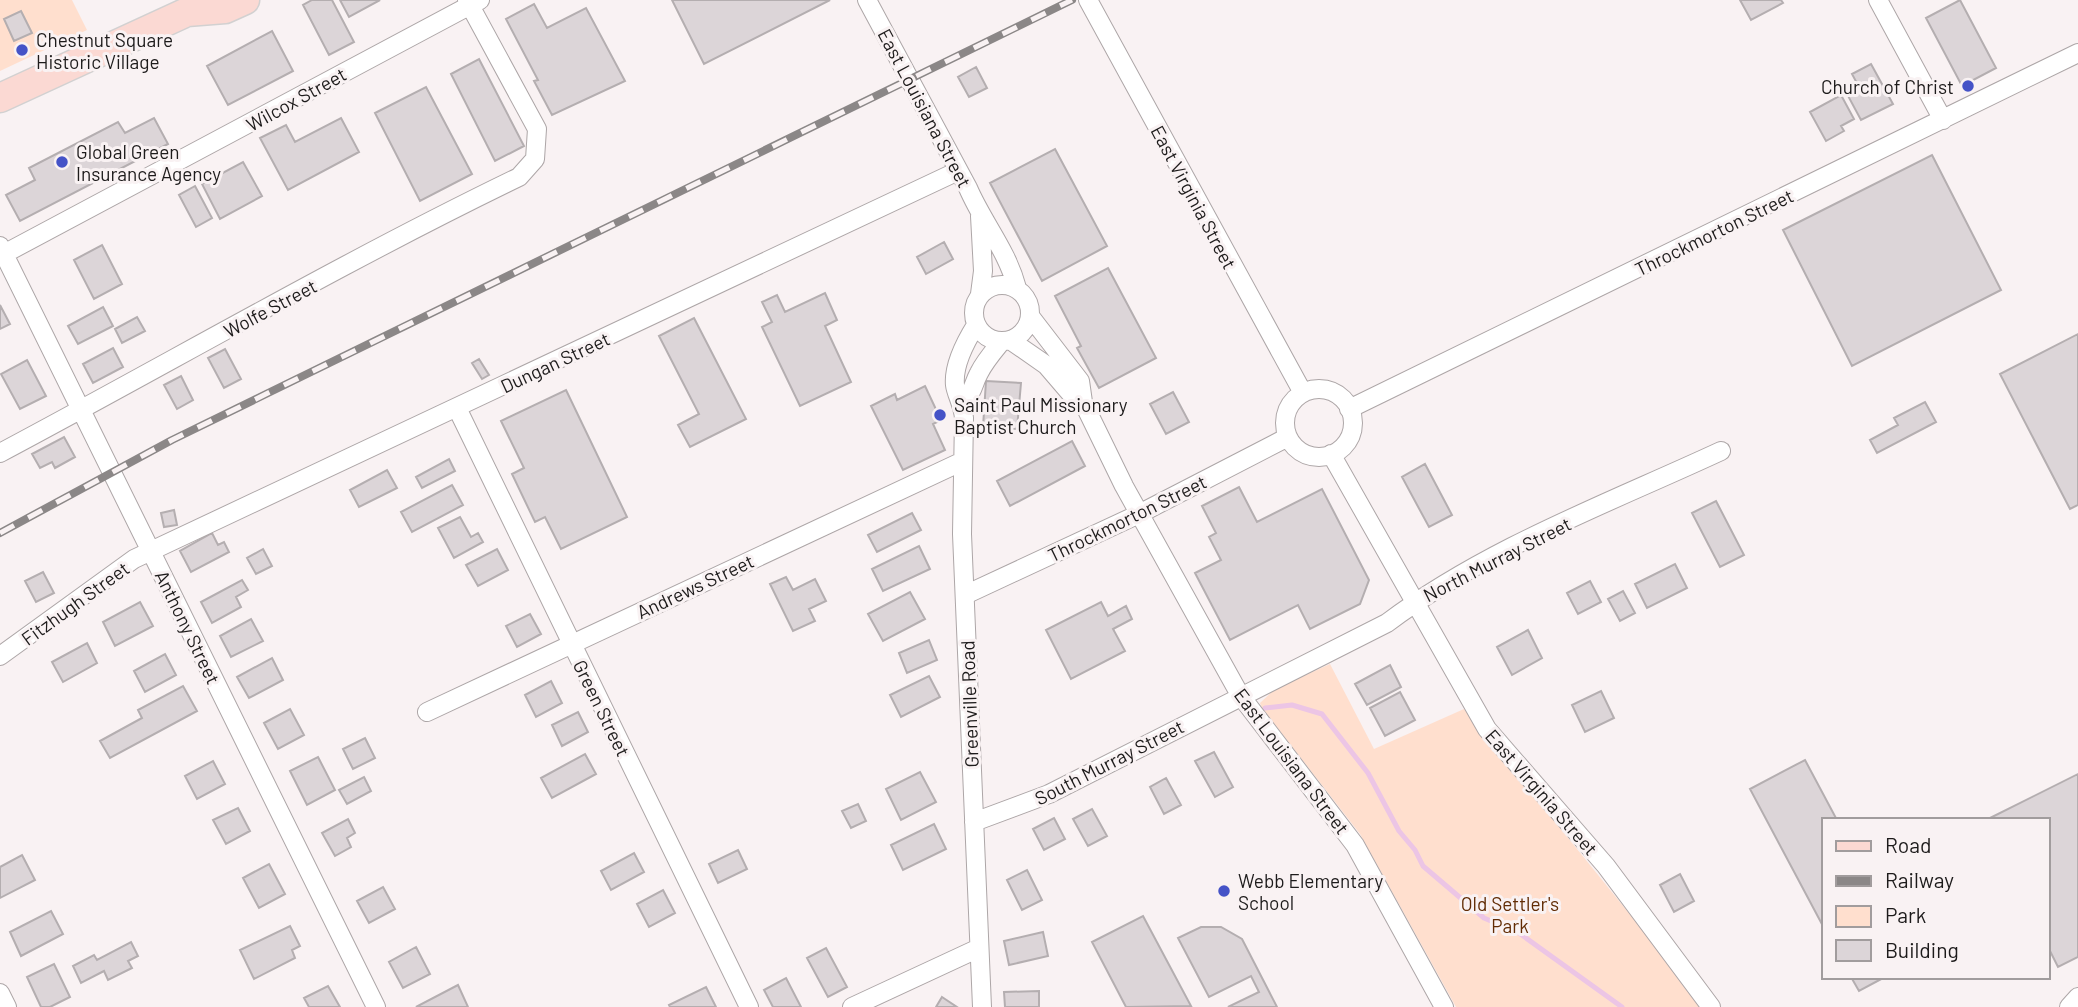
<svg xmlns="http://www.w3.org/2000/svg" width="2078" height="1007" font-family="Barlow,sans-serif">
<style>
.green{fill:#ffdfce}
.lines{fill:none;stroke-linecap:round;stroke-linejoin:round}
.stream{stroke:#ecc5e5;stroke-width:5}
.building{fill:#dcd5d8;stroke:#b4aeb0;stroke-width:2}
.minor-casing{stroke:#ada6a7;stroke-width:20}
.primary-casing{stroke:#d2d1d1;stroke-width:31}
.minor{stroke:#fff;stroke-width:18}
.primary{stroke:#fbd9d3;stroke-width:28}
.rail-casing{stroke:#8b8787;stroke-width:8}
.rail{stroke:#f9f2f3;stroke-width:5;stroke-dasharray:16;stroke-linecap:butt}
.poi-dot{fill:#4553c7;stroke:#f9f2f3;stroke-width:2.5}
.labels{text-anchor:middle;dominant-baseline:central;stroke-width:6;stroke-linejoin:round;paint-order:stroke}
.poi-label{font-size:19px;fill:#1d1b1b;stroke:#f9f2f3;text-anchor:start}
.street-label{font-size:19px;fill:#1d1b1b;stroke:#f9f2f3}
.park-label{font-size:19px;fill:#622d06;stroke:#f9f2f3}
</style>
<rect width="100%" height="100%" fill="#f9f2f3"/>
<!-- green -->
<path class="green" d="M0 0H72L87 30 0 71Z
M1330 664 1374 749 1464 709 1632 917 1699 1007H1456L1360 834 1262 708 1260 703 1275 689Z"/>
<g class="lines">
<!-- stream -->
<path class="stream" d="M1265 708 1292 705 1322 714 1368 773 1399 831 1415 850 1423 866 1484 918 1519 933 1622 1007"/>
</g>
<!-- building -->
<path class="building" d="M312 0H332L354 42 329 55 303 5Z
M340 0H380L349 17Z
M672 0H830L704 64Z
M1740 0H1781L1783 3 1751 20Z
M1960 0 1996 68 1962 86 1926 18Z
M534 4 547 28 586 8 625 81 552 115 534 81 538 80 506 19Z
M21 11 32 33 14 41 4 19Z
M272 31 293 71 228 105 207 66Z
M479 59 524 146 495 161 451 74Z
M1871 64 1893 104 1861 120 1847 94 1859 87 1852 74Z
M976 67 987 88 969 97 958 77Z
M426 87 472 174 420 201 375 113Z
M1841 95 1854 119 1841 126 1844 131 1826 141 1810 112Z
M154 118 168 144 20 221 6 195 35 180 29 168 118 122 125 133Z
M341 118 359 152 288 190 260 138 286 125 295 142Z
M1055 149 1107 246 1042 281 990 183Z
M1932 155 2001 290 1852 366 1783 230Z
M243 162 262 196 220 219 202 184Z
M195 186 212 218 196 227 179 195Z
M944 242 953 259 926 274 917 257Z
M102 245 122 284 94 299 74 260Z
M1108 268 1156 358 1099 388 1077 348 1081 346 1055 296Z
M825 293 837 320 825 326 851 382 800 406 762 327 772 322 762 302 777 295 785 312Z
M0 305 10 324 0 329Z
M103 307 113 326 78 344 68 326Z
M137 317 145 331 122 343 115 329Z
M694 318 746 419 690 447 678 425 699 414 659 336Z
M2078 334V505L2070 509 2000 374Z
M113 348 123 367 93 383 83 364Z
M225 349 241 379 224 388 208 358Z
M479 359 489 375 482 379 472 363Z
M27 360 46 396 20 409 1 374Z
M181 376 193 400 177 409 164 385Z
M986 381 1021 383 1017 429 983 427Z
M925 386 941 420 933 424 945 450 903 470 871 406 895 394 897 400Z
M566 390 627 517 561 549 545 517 535 522 512 474 524 468 501 421Z
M1173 392 1189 422 1166 434 1150 404Z
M1925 402 1936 422 1877 453 1870 440 1898 425 1894 418Z
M64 437 75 457 55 468 52 462 40 468 32 454Z
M1072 441 1085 466 1010 506 997 481Z
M449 459 455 471 422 488 416 477Z
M1425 464 1452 515 1429 527 1402 477Z
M387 470 397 488 359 507 350 490Z
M452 485 463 505 412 532 401 512Z
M1239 487 1257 522 1322 489 1369 580 1360 604 1310 629 1298 605 1230 640 1195 573 1221 560 1209 537 1216 533 1202 506Z
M1716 501 1744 555 1720 567 1692 513Z
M174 510 177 525 164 527 161 513Z
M912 513 921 530 877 552 868 535Z
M460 517 471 537 478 533 483 542 454 558 438 528Z
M212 533 218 545 224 542 229 552 191 572 180 551Z
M919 546 930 569 883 591 872 569Z
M263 549 272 566 256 574 247 558Z
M497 549 508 570 478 586 466 565Z
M1675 564 1687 588 1647 608 1635 584Z
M43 572 54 593 36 602 25 581Z
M786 577 793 590 815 579 826 601 809 609 815 621 793 631 770 584Z
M242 580 248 590 236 597 241 607 212 623 201 602Z
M1590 581 1601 602 1578 614 1567 593Z
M1623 591 1635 613 1620 621 1608 599Z
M910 592 925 619 883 641 868 614Z
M140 602 153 626 115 646 103 622Z
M1101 602 1108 616 1126 606 1132 619 1113 629 1125 651 1071 679 1046 630Z
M530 614 541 634 517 647 506 626Z
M251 619 263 641 231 657 220 636Z
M1528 630 1542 658 1512 675 1497 647Z
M929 640 937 660 907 673 899 653Z
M87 643 97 663 63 682 52 662Z
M165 654 176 675 145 692 134 671Z
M272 658 283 680 249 698 237 677Z
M1390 665 1401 687 1367 705 1355 684Z
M929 676 940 697 901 717 890 695Z
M551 681 562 703 536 717 525 695Z
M183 686 197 711 110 758 100 741 142 718 138 710Z
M1601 691 1614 718 1585 732 1572 705Z
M1400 692 1415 720 1385 736 1370 708Z
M290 709 304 735 278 749 264 723Z
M578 712 588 732 562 746 552 725Z
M365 738 375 758 353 769 343 749Z
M1214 752 1233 787 1215 797 1195 761Z
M585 754 596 774 552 798 541 778Z
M318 757 335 790 307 805 290 771Z
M1805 760 1837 820H1824V928L1750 789Z
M213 761 225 784 197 799 185 776Z
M920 772 936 802 901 820 886 789Z
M2078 774V957L2058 967 2048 947V820H1986Z
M364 777 371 791 347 804 339 790Z
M1166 778 1181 805 1164 814 1150 787Z
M858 804 866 821 851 828 842 811Z
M238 808 250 831 226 844 213 820Z
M1092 809 1107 836 1088 846 1073 819Z
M1054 818 1065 839 1044 850 1033 829Z
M348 819 355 833 347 838 351 847 335 856 322 833Z
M934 824 946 849 903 870 891 845Z
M738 850 747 869 718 883 709 864Z
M634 853 644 872 611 890 601 871Z
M22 855 35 880 0 898V867Z
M269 864 285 894 259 908 243 878Z
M1027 870 1042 900 1022 910 1007 880Z
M1680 874 1694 901 1674 912 1660 885Z
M383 887 395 909 369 923 357 901Z
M663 890 675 913 649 927 637 904Z
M51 911 63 934 21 956 10 932Z
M1143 916 1191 1006 1126 1007 1092 942Z
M290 926 300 946 292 950 295 958 254 979 240 950Z
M1201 927H1221L1242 939 1277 1007H1228L1259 992 1251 976 1209 997 1178 938Z
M1043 932 1048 956 1009 965 1004 941Z
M131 942 138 956 128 961 132 968 108 980 104 971 81 983 73 966 94 955 97 960Z
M416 947 430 974 403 988 389 962Z
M826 948 847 987 828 997 807 958Z
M54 964 70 997 50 1007H41L27 977Z
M1851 977H1885L1859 991Z
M786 978 801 1007H773L764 990Z
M458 985 468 1007H416Z
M328 986 340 1007H309L304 998Z
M706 987 716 1007H670L669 1005Z
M1039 991V1007H1005L1004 992Z
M942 997 957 1007H936Z"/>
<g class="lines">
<defs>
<path id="minor" d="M867 0 968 188C983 223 1007 250 1017 288
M1088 0 1303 393
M1878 0 1943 120
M0 246 376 1007
M0 256 480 0
M974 313a28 28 0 1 1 56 0a28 28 0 1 1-56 0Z
M980 294 983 271 980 216
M1030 316 1080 381 1083 402 1124 486 1240 695 1355 845 1444 1007
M976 325C966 341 953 365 955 385 956 394 963 405 964 418L962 534 982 1007
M1010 340 1046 365 1070 393 1083 402
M1285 423a34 34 0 1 1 68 0a34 34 0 1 1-68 0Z
M963 402C975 389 972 386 979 373 985 361 993 352 1002 341
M457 408 749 1007
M1349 409 2078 53
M0 453C173 361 343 262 519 177L535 159 537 129 467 0
M1331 454 1487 729 1606 866 1711 1007
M965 595 1139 514 1288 437
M0 656 134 559 958 171
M427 712 963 461
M974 822 1049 794 1387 623C1487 548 1609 503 1721 451
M0 993 7 1007
M852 1007 979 948
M2069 1007 2078 997"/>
<path id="primary" d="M0 98 187 12 225 9 245 0"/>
</defs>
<!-- minor casing -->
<use href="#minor" class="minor-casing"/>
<!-- primary casing -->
<use href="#primary" class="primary-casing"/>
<!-- minor -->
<use href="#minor" class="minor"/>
<!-- primary -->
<use href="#primary" class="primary"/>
<defs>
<path id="rail" d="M0 533 172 440 1072 0"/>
</defs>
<!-- rail casing -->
<use href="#rail" class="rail-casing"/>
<!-- rail -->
<use href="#rail" class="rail"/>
</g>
<!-- markers -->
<g class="poi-dot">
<circle cx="22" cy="50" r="7"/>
<circle cx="1968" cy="86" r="7"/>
<circle cx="62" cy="162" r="7"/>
<circle cx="940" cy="415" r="7"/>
<circle cx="1224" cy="891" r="7"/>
</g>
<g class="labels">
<!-- poi labels -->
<g class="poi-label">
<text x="36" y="39">Chestnut Square<tspan x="36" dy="22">Historic Village</tspan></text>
<text x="1954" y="86" text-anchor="end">Church of Christ</text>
<text x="76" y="151">Global Green<tspan x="76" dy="22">Insurance Agency</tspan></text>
<text x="954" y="404">Saint Paul Missionary<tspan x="954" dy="22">Baptist Church</tspan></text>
<text x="1238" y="880">Webb Elementary<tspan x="1238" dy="22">School</tspan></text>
</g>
<!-- street labels -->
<g class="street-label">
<text transform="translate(296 99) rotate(-29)">Wilcox Street</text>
<text transform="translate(925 108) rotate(62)">East Louisiana Street</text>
<text transform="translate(1194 197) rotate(62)">East Virginia Street</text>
<text transform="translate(1714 232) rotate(-26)">Throckmorton Street</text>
<text transform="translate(270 308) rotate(-28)">Wolfe Street</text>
<text transform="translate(555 362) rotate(-25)">Dungan Street</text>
<text transform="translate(1127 518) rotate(-26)">Throckmorton Street</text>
<text transform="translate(1497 559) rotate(-27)">North Murray Street</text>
<text transform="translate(695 586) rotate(-25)">Andrews Street</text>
<text transform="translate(75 603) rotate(-36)">Fitzhugh Street</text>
<text transform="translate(188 627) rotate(64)">Anthony Street</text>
<text transform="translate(969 704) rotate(-92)">Greenville Road</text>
<text transform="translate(602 708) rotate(64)">Green Street</text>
<text transform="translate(1292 761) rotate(53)">East Louisiana Street</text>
<text transform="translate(1109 762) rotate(-27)">South Murray Street</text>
<text transform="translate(1542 792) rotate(49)">East Virginia Street</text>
</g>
<!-- park labels -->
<g class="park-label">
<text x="1510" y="903">Old Settler's<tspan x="1510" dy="22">Park</tspan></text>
</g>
</g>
<!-- legend -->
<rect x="1822" y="818" width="228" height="161" fill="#f9f2f3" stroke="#a19c9d" stroke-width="2"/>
<rect x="1836" y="841" width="35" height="10" fill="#fbd9d3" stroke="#a19c9d" stroke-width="2"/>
<text x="1885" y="853" font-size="21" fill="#1d1b1b">Road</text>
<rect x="1836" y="876" width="35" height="10" fill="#8b8787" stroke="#a19c9d" stroke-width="2"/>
<text x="1885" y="888" font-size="21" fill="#1d1b1b">Railway</text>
<rect x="1836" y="906" width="35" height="21" fill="#ffdfce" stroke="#a19c9d" stroke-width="2"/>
<text x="1885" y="923" font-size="21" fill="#1d1b1b">Park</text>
<rect x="1836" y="940" width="35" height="21" fill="#dcd5d8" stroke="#a19c9d" stroke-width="2"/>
<text x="1885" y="958" font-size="21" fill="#1d1b1b">Building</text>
</svg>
